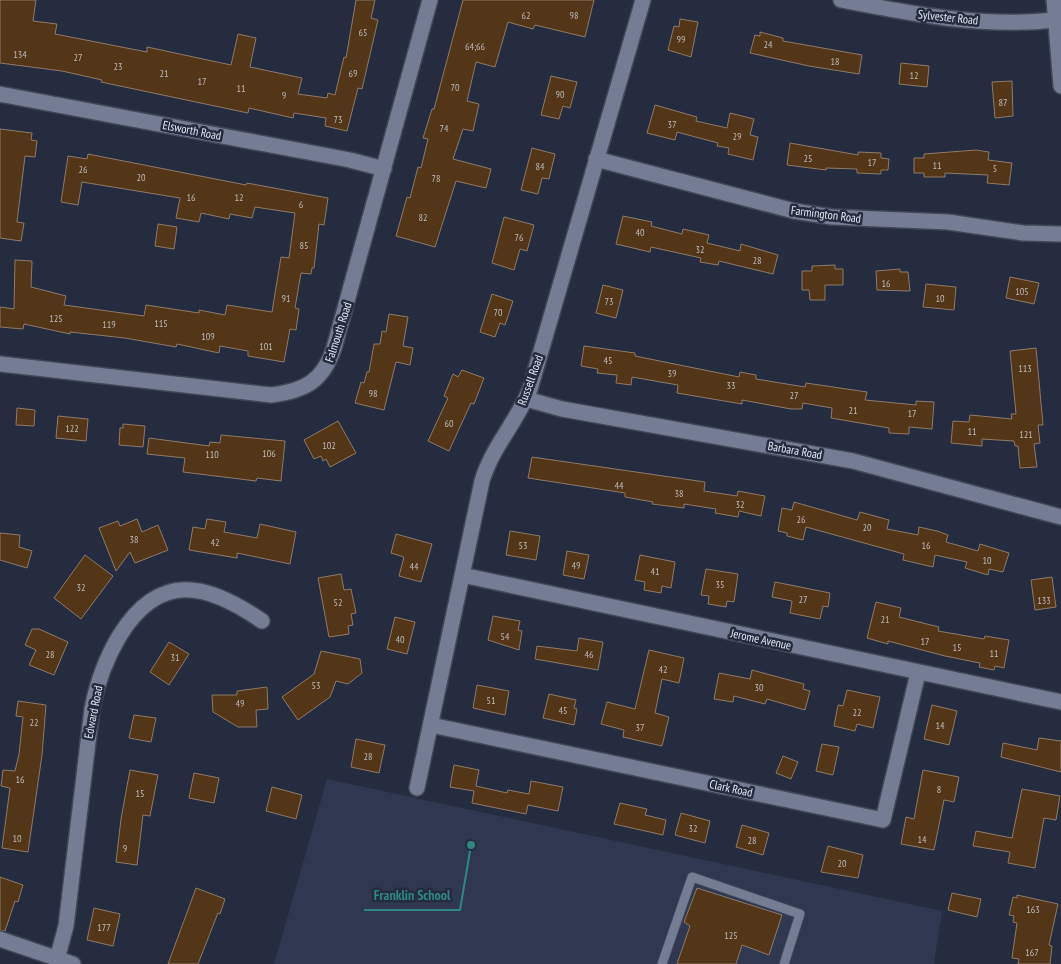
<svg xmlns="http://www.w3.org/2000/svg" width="1061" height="964" font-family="'PT Sans Narrow',sans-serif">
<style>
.built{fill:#2f3850}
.building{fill:#533618;stroke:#8e7a68}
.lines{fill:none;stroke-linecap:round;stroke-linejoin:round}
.service-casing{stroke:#414656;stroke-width:11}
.minor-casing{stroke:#414656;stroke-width:18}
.tertiary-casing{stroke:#414656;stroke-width:18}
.service{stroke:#747d94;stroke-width:9}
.minor{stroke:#747d94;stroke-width:15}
.tertiary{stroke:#747d94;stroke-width:15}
.labels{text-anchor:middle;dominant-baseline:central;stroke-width:5;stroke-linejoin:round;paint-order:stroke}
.number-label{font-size:10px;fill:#bebabc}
.street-label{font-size:12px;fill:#e1e6f2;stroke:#252c3f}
.leader{fill:none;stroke:#2e8782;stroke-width:2}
.callout-dot{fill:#2e8782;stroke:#252c3f;stroke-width:2}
.callout-label{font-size:14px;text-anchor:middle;font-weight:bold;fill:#2e8782;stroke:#252c3f;stroke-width:5;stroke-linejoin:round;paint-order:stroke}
</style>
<rect width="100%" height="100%" fill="#252c3f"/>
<!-- built -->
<path class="built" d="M327 779 942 911 934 964H274Z"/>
<!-- building -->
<path class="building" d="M0 0H36L33 21 57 24 55 34 147 52V47L231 65 238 34 256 38 250 67 302 78 298 94 327 98 328 93 335 95 344 57 346 58 356 0H375L371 18 378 20 362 89 358 88 347 131 325 126 326 118 294 113 293 118 249 108 248 113 101 82 102 80 62 71 0 63Z
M463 0H594L585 37 535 25 533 29 508 22 495 67 476 62 467 101 479 104 473 131 463 129 453 159 491 169 486 188 456 181 435 247 396 236 407 197 410 198 418 167 421 168 428 139 423 138 432 109H434Z
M680 19 698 22 691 57 668 50 674 26 679 27Z
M760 32 783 38V41L862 55 859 74 809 66 750 53 755 35 760 36Z
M901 63 929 66 927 87 899 84Z
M551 76 577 82 570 108 563 106 559 119 541 115Z
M1012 81 1013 116 995 118 992 82Z
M655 105 697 117 696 121 727 128 730 113 754 119 750 135 758 137 753 160 728 154 729 148 717 146 718 143 677 132 675 140 647 133Z
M0 129 32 133 31 140 37 141 35 157 25 156 17 222 24 223 21 241 0 238Z
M790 143 858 155V152L881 153V158L889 159 888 170H881V174L857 173V169L826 168V170L787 165Z
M532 148 555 154 549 179 542 178 538 194 521 190Z
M976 150 989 152 988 160 1012 163 1009 185 987 183 988 175 945 173V177H924V173H914V158H924V154Z
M88 154 246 185 247 183 328 198 324 225 319 224 314 268H312L311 274 301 273 295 308 299 309 296 330 290 329 284 362 248 356V351L220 346 219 353 177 344 176 347 125 338 70 332V334L24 324 23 329 0 327V307L14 309 15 260 32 261 31 287 66 296 64 305 144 316 146 305 199 313V310L225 315 227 305 272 312 281 257 289 258 295 213 255 207 252 218 230 214 229 219 201 213 199 222 176 218 180 198 82 182 78 205 61 202 68 156 87 159Z
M623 216 652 222 651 226 682 234 683 229 709 235 707 243 740 251 741 244 778 255 773 274 719 261 718 265 700 262 701 258 651 247 650 252 616 244Z
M504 217 534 225 527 251 520 249 514 270 492 263Z
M158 224 177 227 174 249 155 246Z
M835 265V269H843V285H825V300H810L809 290H802V271H812V266Z
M900 269V272H908L910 291 877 290 876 271Z
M1010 277 1039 283 1034 304 1006 298Z
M926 284 956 287 954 310 923 307Z
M603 285 623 290 616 318 596 313Z
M492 294 513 301 505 325 500 323 495 337 480 332Z
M389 314 408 317 403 346 413 348 410 365 396 362 384 410 355 403 361 382 364 383 367 372H369L374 344H380L382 331 386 332Z
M584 346 635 353V356L739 377 740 372 756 375V379L805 387 806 383 867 392 865 400 916 405V401L934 402 932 429 909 427V434L889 433V428L831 418 832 408 803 403 802 409H791L742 400V404L677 393 678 385 632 377 631 385 616 383 617 375 597 373 598 369 581 366Z
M1036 348 1043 425H1038L1040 443 1034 444 1037 467 1020 468 1018 446H1015L1014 441 982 439V446L951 443 953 421 969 422 970 415 1012 419 1011 414H1016L1010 351Z
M462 370 484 378 474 404 471 403 449 451 428 441 448 398 444 396 453 374 458 377Z
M17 408 35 410 34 426 16 425Z
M58 416 88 419 86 441 56 438Z
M338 421 356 453 330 467 326 459 323 461 321 456 314 459 304 440Z
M123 424 145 426 143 447 119 445 120 428H123Z
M221 435 285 441 281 481 257 478 256 481 183 472 185 458 147 454 149 438 209 446 210 442 220 443Z
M532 457 705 482 704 491 737 496 738 491 765 496 761 516 739 511 738 517 715 513 716 509 684 504V508L652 504 653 502 625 497V493L528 478Z
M794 502 857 520 860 512 889 520 887 529 918 535 919 527 937 531 948 535 946 542 978 551 980 544 1009 553 1003 572 989 569 988 575 965 568 967 562 935 555 933 567 903 560 904 554 806 527 803 540 787 536V533L778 531 782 508 792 510Z
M137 519 142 532 158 525 168 550 135 563 130 552 116 571 99 528 118 521 120 526Z
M207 519 226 522 224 532 257 538 260 524 296 532 290 564 237 553V558L189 550 193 527 205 529Z
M510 531 540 536 536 560 506 555Z
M0 533 20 535 19 547 32 551 27 568 0 560Z
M396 534 432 544 421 582 399 576 404 557 391 553Z
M567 551 589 555 584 579 563 575Z
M85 555 113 576 81 619 54 598Z
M640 555 675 562 671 588 662 586 661 593 644 590 645 582 635 580Z
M706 569 738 574 734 602 727 601 726 607 708 604 709 596 701 595Z
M341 574 344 590 351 589 356 613 351 614 353 625 348 626 349 634 329 637 318 578Z
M1052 577 1056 607 1035 610 1031 580Z
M775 582 830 593 828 607 823 606 820 619 790 613 792 601 772 597Z
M876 602 901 608 899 617 939 627 938 631 984 639 985 636 1009 640 1004 668 995 666 994 670 979 667 980 663 945 656 888 641V644L867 638Z
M493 616 520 621 518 630 522 631 519 650 488 640Z
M395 617 415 622 407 654 387 649Z
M32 629H39L68 642 54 675 29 665 36 650 25 645Z
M579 638 603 642 598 670 535 659 537 646 577 651Z
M169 642 189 654 169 685 150 672Z
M649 650 684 658 679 683 662 679 655 713 669 717 662 746 623 737 624 730 601 724 607 702 635 709Z
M321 651 360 659 362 673 348 684 336 681 330 697 298 720 282 697 314 674Z
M752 670 804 684 803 689 810 691 805 710 767 699 765 704 734 696 733 702 714 699 719 673 750 679Z
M477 685 509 691 505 715 473 708Z
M267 687 268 709 256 710 257 727H238L213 712 212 695H237V691Z
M847 690 880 697 873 728 857 724 855 731 834 726 838 705 843 706Z
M549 694 576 700 574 708 577 709 574 725 543 718Z
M18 701 46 705 42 755 28 852 2 848 10 788 1 786 3 770 15 771 19 754 23 717 16 716Z
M932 705 957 711 949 745 924 739Z
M134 715 156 718 151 742 129 738Z
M1039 738 1061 741V772L1001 757 1003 743 1037 750Z
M356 739 385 745 379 773 351 767Z
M822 744 839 747 833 775 816 771Z
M783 756 798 762 791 779 776 773Z
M454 765 479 770 476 786 507 793 508 790 529 794 531 781 563 787 558 811 528 805 526 814 472 803 474 791 450 787Z
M130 770 158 775 150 816 143 815 137 865 116 862 121 819Z
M923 770 959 777 954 802 944 800 934 850 901 844 906 817 914 819Z
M194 773 219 778 214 803 189 798Z
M272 787 302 795 296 819 266 811Z
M1022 789 1060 796 1056 820 1044 818 1035 868 1008 863 1010 852 973 846 976 831 1012 838Z
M620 803 647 809 645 815 666 820 663 835 614 824Z
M681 813 710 821 705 843 675 835Z
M742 825 769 833 763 855 736 847Z
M828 846 863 855 858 878 821 872Z
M0 877 23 885 18 902 15 901 5 931 0 930Z
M196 888 225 899 220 914 218 913 198 964H168Z
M697 888 782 915 769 955 742 945 736 964H677L690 926 684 922Z
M952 893 981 899 977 917 948 910Z
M1017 895 1058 904 1049 945 1052 946 1050 964H1018L1019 959 1012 958 1017 923 1013 922 1014 916 1009 915 1013 897 1017 898Z
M94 908 120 914 113 946 87 940Z"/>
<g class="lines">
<defs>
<path id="service" d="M662 964 692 877 800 914 784 964"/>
<path id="minor" d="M841 0C912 14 983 28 1055 20
M0 94 350 160 384 169
M596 159 794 211 832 217 948 222 1023 233 1061 234
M0 364 271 395C305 391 323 381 334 348L430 0
M526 399 562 409 853 461 1061 517
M462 575 1061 702
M431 725 883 820 918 673
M417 788 482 481C492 447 517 422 530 389L643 0
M57 959 66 926 92 709C97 683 106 658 120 635 160 571 207 583 262 621"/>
<path id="tertiary" d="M1054 0 1061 86
M0 939 73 964"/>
</defs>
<!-- service casing -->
<use href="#service" class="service-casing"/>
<!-- minor casing -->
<use href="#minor" class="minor-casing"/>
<!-- tertiary casing -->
<use href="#tertiary" class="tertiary-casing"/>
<!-- service -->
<use href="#service" class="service"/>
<!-- minor -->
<use href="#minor" class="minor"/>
<!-- tertiary -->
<use href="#tertiary" class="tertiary"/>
</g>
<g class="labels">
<!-- number labels -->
<g class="number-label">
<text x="526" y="15">62</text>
<text x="574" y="15">98</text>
<text x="363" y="32">65</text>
<text x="681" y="39">99</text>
<text x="768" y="44">24</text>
<text x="475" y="46">64;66</text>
<text x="20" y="54">134</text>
<text x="78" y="57">27</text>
<text x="835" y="61">18</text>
<text x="118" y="66">23</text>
<text x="164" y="73">21</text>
<text x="353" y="73">69</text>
<text x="914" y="75">12</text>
<text x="202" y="81">17</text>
<text x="455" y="87">70</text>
<text x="241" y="88">11</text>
<text x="560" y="94">90</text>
<text x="284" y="95">9</text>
<text x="1003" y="102">87</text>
<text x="338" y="119">73</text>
<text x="672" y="124">37</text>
<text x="444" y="128">74</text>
<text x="737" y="136">29</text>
<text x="808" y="158">25</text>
<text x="872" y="162">17</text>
<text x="937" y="165">11</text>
<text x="540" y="166">84</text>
<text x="995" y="168">5</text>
<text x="83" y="169">26</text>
<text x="141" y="177">20</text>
<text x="436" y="178">78</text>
<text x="191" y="197">16</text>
<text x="239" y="197">12</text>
<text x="301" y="204">6</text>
<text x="423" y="217">82</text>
<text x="640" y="232">40</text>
<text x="519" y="237">76</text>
<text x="304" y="245">85</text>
<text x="700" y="249">32</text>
<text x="757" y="260">28</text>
<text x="886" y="283">16</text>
<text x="1022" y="291">105</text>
<text x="286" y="298">91</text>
<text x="940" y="298">10</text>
<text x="609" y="301">73</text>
<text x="498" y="312">70</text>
<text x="56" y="318">125</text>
<text x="161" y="323">115</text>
<text x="109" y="324">119</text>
<text x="208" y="336">109</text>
<text x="266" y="346">101</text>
<text x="608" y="360">45</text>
<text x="1025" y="368">113</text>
<text x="672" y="373">39</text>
<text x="731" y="385">33</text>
<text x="373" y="393">98</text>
<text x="794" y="395">27</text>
<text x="853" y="410">21</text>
<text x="912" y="413">17</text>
<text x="449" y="423">60</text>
<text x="72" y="428">122</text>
<text x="972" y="431">11</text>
<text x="1026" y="434">121</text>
<text x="329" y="445">102</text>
<text x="269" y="453">106</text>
<text x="212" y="454">110</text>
<text x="619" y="485">44</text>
<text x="679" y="493">38</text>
<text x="740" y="504">32</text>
<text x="801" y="519">26</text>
<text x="867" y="527">20</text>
<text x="134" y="539">38</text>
<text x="215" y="542">42</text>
<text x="523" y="545">53</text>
<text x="926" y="545">16</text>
<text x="987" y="560">10</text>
<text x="576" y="565">49</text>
<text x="414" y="566">44</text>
<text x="655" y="571">41</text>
<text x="720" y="584">35</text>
<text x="81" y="587">32</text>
<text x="803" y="599">27</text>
<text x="1044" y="600">133</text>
<text x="338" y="602">52</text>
<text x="885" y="619">21</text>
<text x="505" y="636">54</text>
<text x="400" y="639">40</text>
<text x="925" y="641">17</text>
<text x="957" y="647">15</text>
<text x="994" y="653">11</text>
<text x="50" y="654">28</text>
<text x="589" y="654">46</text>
<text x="175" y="657">31</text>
<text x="663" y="669">42</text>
<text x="316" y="685">53</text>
<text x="759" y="687">30</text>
<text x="491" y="700">51</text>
<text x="240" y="703">49</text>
<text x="563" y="710">45</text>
<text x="857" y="712">22</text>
<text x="34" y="722">22</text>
<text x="940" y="725">14</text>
<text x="640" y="727">37</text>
<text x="368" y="756">28</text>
<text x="20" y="779">16</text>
<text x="939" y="789">8</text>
<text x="140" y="793">15</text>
<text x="693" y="828">32</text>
<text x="17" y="838">10</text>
<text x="922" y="839">14</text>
<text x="752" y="840">28</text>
<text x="125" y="848">9</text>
<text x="842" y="863">20</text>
<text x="1033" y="909">163</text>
<text x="104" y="927">177</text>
<text x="731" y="935">125</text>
<text x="1032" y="952">167</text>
</g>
<!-- street labels -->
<g class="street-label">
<text transform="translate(948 17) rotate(6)">Sylvester Road</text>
<text transform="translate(192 130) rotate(11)">Elsworth Road</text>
<text transform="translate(826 214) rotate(7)">Farmington Road</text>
<text transform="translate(338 332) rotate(-72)">Falmouth Road</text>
<text transform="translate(530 380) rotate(-70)">Russell Road</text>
<text transform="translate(795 450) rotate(10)">Barbara Road</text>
<text transform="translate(761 639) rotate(12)">Jerome Avenue</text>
<text transform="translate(93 712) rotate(-79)">Edward Road</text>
<text transform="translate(731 788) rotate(12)">Clark Road</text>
</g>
</g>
<!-- callouts -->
<path class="leader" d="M471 845L460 910H364"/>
<circle class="callout-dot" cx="471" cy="845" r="5"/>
<g class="callout-label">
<text x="412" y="900">Franklin School</text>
</g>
</svg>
